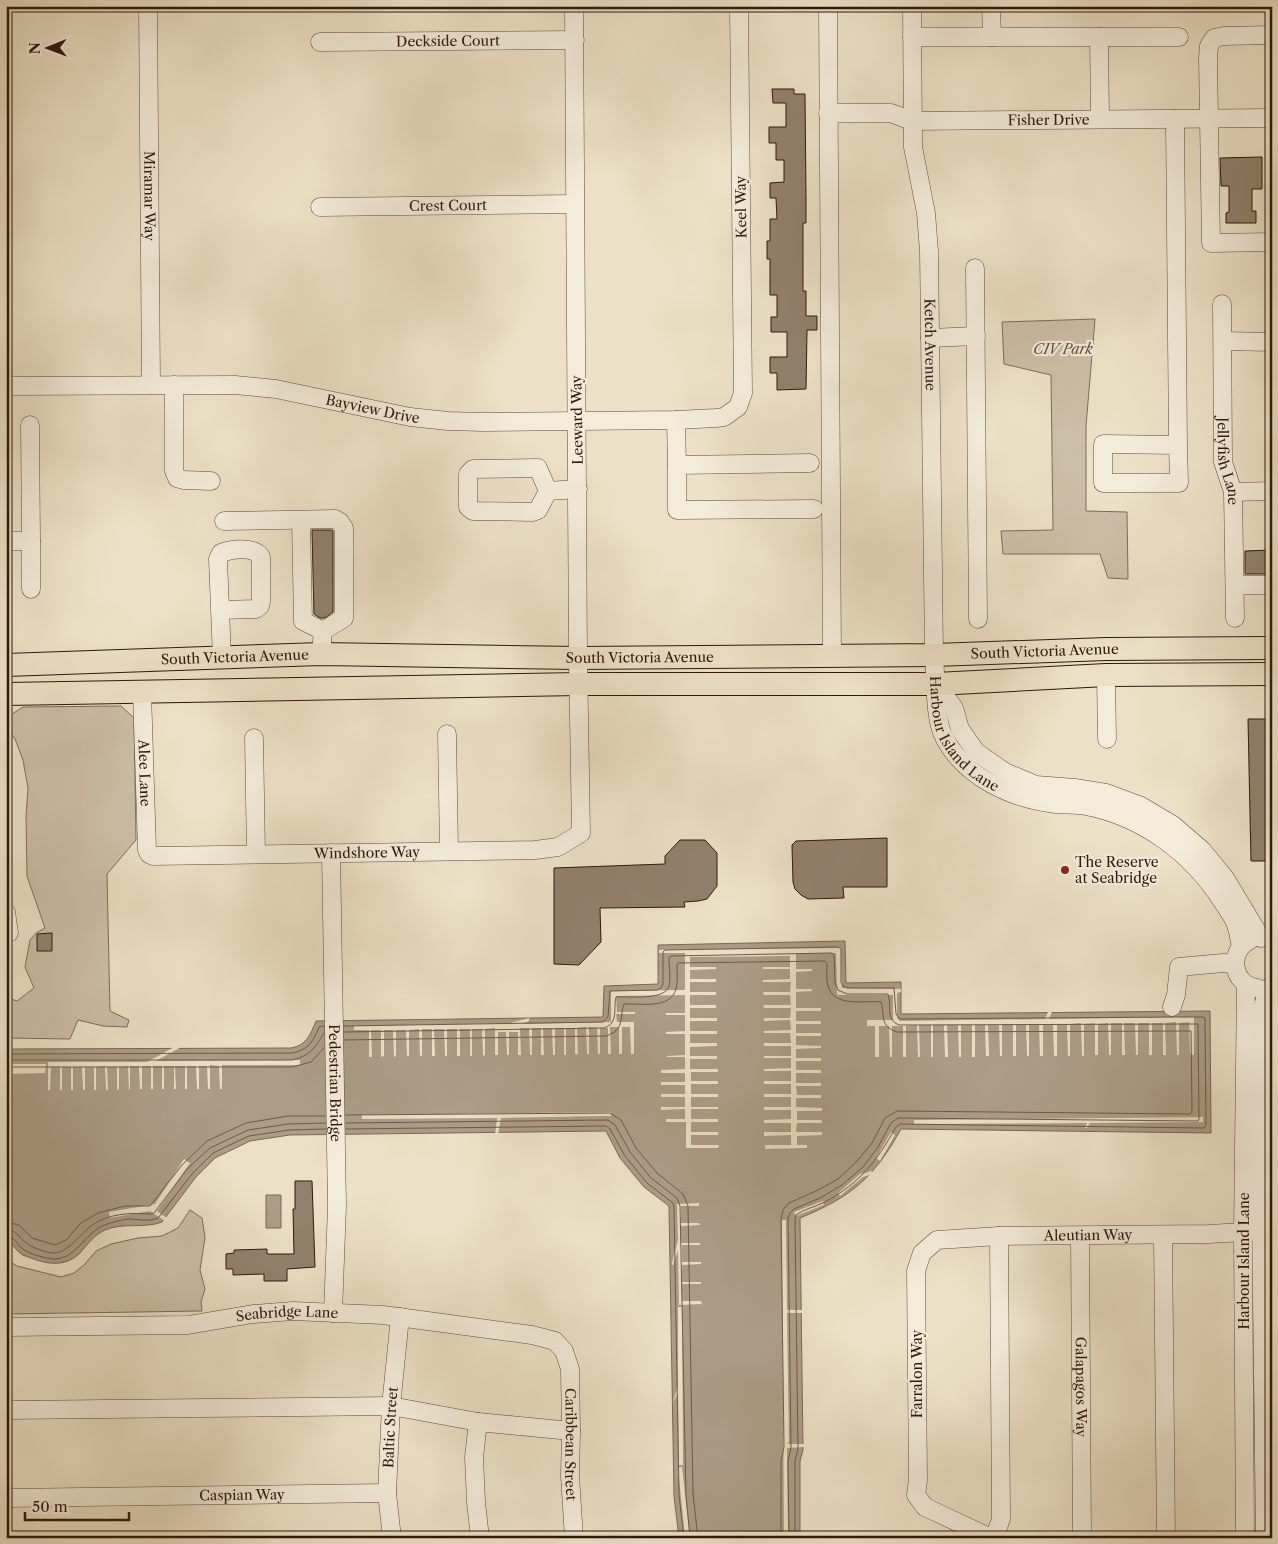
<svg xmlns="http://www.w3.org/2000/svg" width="1278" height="1544" font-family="'Libre Caslon Text',serif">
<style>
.green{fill:#ccbfa7;stroke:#7e6c5a}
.water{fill:#ac9d87;stroke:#7a6856}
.pier{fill:#ece1c6}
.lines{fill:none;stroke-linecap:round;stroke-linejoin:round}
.shore{stroke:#6e5a4a;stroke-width:1}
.building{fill:#91816d;stroke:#2f180d}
.minor-casing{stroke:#5e4a3b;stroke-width:19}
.major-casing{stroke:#2f180d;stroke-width:24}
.minor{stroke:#f3ecda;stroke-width:18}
.major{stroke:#ece1c6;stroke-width:22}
.poi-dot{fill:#8f2418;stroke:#f3ecda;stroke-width:2}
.labels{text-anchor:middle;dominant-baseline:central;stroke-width:4.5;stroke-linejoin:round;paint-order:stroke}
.street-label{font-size:14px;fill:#2f180d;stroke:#f3ecda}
.park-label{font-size:14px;font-style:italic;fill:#5e4a3b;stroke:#f3ecda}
.poi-label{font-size:14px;fill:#2f180d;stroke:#f3ecda;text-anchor:start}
</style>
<rect width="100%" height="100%" fill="#ece1c6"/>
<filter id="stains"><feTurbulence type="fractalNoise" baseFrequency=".004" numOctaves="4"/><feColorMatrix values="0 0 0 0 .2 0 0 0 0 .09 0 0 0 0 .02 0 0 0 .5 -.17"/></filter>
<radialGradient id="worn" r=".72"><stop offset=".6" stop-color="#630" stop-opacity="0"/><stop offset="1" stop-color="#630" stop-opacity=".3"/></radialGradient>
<!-- green -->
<path class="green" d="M1095 319 1086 426V511L1127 512 1128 579 1108 578 1100 554H1003L1001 531 1053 530 1051 375 1004 364 1002 322Z
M121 706 134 718 136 840 107 874 110 1011 129 1020 127 1027 103 1026 78 1020 70 1039 6 1038V997L17 1001 34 988 25 967 30 940 36 933 45 928 27 876 26 816 28 788 23 760 15 739 7 729 6 718 23 707Z
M190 1210 202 1218 205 1237 200 1270 205 1289 201 1302 202 1311 6 1314V1256L9 1261 17 1266 61 1277 74 1273 84 1265 96 1251 111 1244 138 1238 162 1236 178 1228Z"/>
<!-- water -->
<path class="water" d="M845 941 846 983 901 982V1014L1210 1011 1211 1133 901 1129C874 1178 851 1197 800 1218L803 1450 800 1461V1538H679L674 1496 669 1206 644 1187 620 1158 606 1131 290 1135 250 1141 215 1158 196 1177 162 1222C144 1229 124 1222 105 1230 94 1235 88 1244 80 1253 67 1266 50 1265 34 1259 29 1257 23 1256 20 1253 15 1249 12 1243 6 1239V1049L291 1048C307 1045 310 1035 316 1021L603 1017 604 986 658 984V945Z
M266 1195H281V1228H266Z"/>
<!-- pier -->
<path class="pier" d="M841 948 842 988 901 989V992L897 993V1018L900 1021 1045 1019 1048 1012H1052L1049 1019 1194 1017V1055L1190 1054 1189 1022 1179 1023V1055H1177L1176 1022 1165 1023 1166 1055H1163V1023H1152V1055H1149V1023H1138V1055H1136L1135 1023H1124L1125 1055H1122V1023H1111V1055H1109L1108 1023 1098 1024V1055H1095V1023L1084 1024V1056H1082L1081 1023 1070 1024V1056H1068L1067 1024H1057V1056H1054L1053 1024H1043V1056H1040L1039 1024H1029V1056H1027L1026 1024H1016V1056H1013V1024H1002V1056H1000L999 1025H988L989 1056H986L985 1025H975V1057H972V1025H961V1057H959L958 1025H947L948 1057H945L944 1025H933V1057H931V1025H919L920 1057H918L917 1025 906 1026V1057H903V1026H892V1057H890L889 1026H879V1057H875V1026H867V1020H893V995H837L836 953 796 954V969H812V971L796 972V989H812V991L796 992V1008H821V1011H796V1021H821V1024H796V1033H821V1036H796V1045L821 1046V1048L796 1049V1058H821V1061H796V1070H821V1073H796V1083H821V1086H796L797 1095H821V1098H796V1107L822 1108V1111H797V1120H822V1123H797L796 1132H822V1135L797 1136V1145H807V1148L765 1149V1145H791V1135L764 1136V1132H791V1123H764V1120L791 1119V1110H764V1107H791V1097H764V1094H791V1084H764V1081H791V1071H764V1069L791 1068V1058H764V1056H791V1046H764V1043H791L790 1033H764V1031L791 1030 790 1020 764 1021V1018H790L791 1008H764L763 1005H791L790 995H764L763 992H790L791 982H763V980L790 979V969H763V967H790V956L690 957V967H716V969L690 970V979H716V982H690V992H716V995H690V1005H716V1008H690V1018H717V1021H690V1031H717V1034H690V1043H717V1046L690 1047V1056H717V1059H690V1069H718V1072H691V1081H718V1084H691V1094H718V1097H691V1107H718V1109H691V1119H718V1122H691V1132H718V1135H691V1145H719L718 1148H686V1122H666V1119H685V1109L661 1110V1107H685V1097H661V1094H685V1085H661V1082H685V1073H661V1070L685 1069V1057H667V1056L685 1055V1034H666V1032L685 1031V1015H666V1013H685V995L616 996 617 1012H635V1014H616L617 1022H634V1054H631L630 1027H622V1054H619V1027H610L611 1054H608V1028H600V1054H598L597 1028 589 1027V1054H587L586 1027 577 1028 578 1054H575V1028H566V1055H564V1028H555V1055H553L552 1028H543L544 1055H541V1028H532V1055H530L529 1028H520L521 1055H518V1032H509V1055H507L506 1032H498V1055H495V1028L485 1029V1055L483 1056 482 1029H472V1056H470V1029H460V1056H457V1029H447V1056H445L444 1029H434L435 1056H432V1029H422V1056H420L419 1029 409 1030V1056H407L406 1030H396V1056L394 1057 393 1030H384V1056L381 1057V1030H371L372 1057H369V1030H354V1026L510 1023 529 1018V1021L521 1024 611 1022V991L685 990V953H659V950Z
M176 1046H183L156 1061 300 1060V1065H222V1089H220L219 1066 210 1065V1089H208L207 1066H199V1089H197L196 1066H187V1089H185V1066H175L176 1089H174V1066H164V1089H162V1066H153V1089H151V1066H142V1089H140L139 1066H130V1089L129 1090 128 1066 119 1067V1089L117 1090V1067H107L108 1090H106L105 1066 96 1067V1090H94V1067H85V1090H83L82 1067H73V1090H71V1067H62V1090H60V1067H51L50 1090H48V1062H147Z
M6 1064H46L45 1073 6 1074Z
M611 1112V1116L501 1118 498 1135H495L497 1118 362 1119V1115Z
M1203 1117V1122L1090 1123 1087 1128H1085L1087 1123 914 1124V1120Z
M891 1132 895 1135 880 1161 876 1158Z
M184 1159 190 1163 157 1211 167 1218 165 1221 150 1211 110 1218 109 1212 155 1204Z
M872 1171 873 1174 863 1177 840 1196 838 1193 860 1174Z
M823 1201 824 1205 796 1216 794 1212Z
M699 1203V1206H681V1223H699L700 1225 681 1226V1243H700V1245H682V1262H701V1264L682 1265V1282H701V1284H682V1301H701L702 1304 679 1305 678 1250 673 1265H672V1263L678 1240 677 1204Z
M782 1220H786L787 1310H803V1313H787L789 1442 787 1444H805V1447L787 1448 788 1538H784Z
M678 1307H682L683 1465H679L678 1393 673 1402 678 1386Z
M682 1467 690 1538H685L678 1468Z"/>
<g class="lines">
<!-- shore -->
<path class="shore" d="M344 1026 603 1022 608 1017 610 991 657 990 661 988 663 984V952L665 950 838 947 841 949V982L843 986 847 988H894L896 1014 900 1019 1173 1017
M344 1032 604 1028C619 1023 613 1009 616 997 629 996 665 1001 669 986 671 978 669 967 669 958L671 956 832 953 834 955 835 982 838 990 847 994H888C892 1006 885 1019 899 1025L1198 1024 1199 1119 1198 1121 898 1118 891 1123 878 1147 863 1167 842 1185 820 1198 794 1209 790 1213 788 1219 791 1448 788 1461 789 1538
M344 1040 606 1036C625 1030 619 1019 624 1004 640 1003 670 1010 676 989 678 982 677 973 677 965L678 963 825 961 827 963C827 970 826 979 828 986 834 1008 864 1000 881 1002 885 1015 879 1026 897 1032L1191 1031 1192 1111 1190 1114 897 1111 885 1118 872 1143 857 1161 838 1179 816 1191 789 1203 783 1210 781 1219 784 1447 781 1461V1538
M6 1054 292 1053C308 1050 313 1042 319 1027L324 1026
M6 1060H292C310 1056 315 1048 324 1033
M6 1067H292L311 1062 324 1048
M345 1115 610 1113 621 1120 636 1148 657 1173 683 1194 688 1206 693 1494 698 1538
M346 1123 608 1120 615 1125 630 1152 651 1178 677 1198 680 1206 686 1495 690 1538
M346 1129 606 1126 610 1129 625 1156 647 1183 673 1203 674 1207 679 1495 684 1538
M6 1222 19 1225 32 1238 55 1245 66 1240 81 1223 98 1213 125 1206H150L182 1165 207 1141 246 1123 288 1116H325
M6 1229C18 1230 19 1239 28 1244 34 1248 46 1253 54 1253 72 1252 82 1228 101 1220 117 1213 134 1213 151 1214L154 1213 187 1169 210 1148 248 1130 288 1124 326 1123
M6 1236C16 1237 17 1245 23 1249 30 1254 44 1258 53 1259 75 1260 84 1235 102 1226 109 1223 120 1220 128 1219 138 1219 148 1222 158 1218L192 1174 213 1153 249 1136 289 1130 326 1129
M795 1538V1461L798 1449 795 1219 796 1215C804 1209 815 1207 825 1202 861 1182 876 1162 896 1127L900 1124 1204 1128 1206 1125 1205 1018 1203 1017H1174"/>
</g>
<!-- building -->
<path class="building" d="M772 89H794V94H805L806 198V223H803V291H806V316H817V330H807L806 389 777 390V373H770V357H787V332H771V317H777V295H770V259H767V241H770V219H777L776 198H770V183L784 182V160H776V143H769V127H786V103H773Z
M1262 157V189H1252V211H1256V223H1226V213L1229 212V186H1221L1220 158Z
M312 530H332L333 531V612L325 618H320L314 614Z
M1272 550V574H1245V551Z
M1248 719H1272V861H1251Z
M887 838V887H843L844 898 808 899 801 895 795 889 793 882 792 845 796 841Z
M680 840H705L717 853V886L707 899 698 901 684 902 685 907 600 908 601 942 579 965 554 964V868L665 864V856Z
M52 933V951H37V934Z
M295 1181H312L315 1267 287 1269V1281H264V1274L233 1275V1269H226V1254L234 1253V1250L267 1249V1254H294L293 1209H295Z"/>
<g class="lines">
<defs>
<g id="minor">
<path id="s1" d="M148 6 151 385"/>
<path d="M828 6 832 656"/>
<path id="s2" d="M912 6 913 147 926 213 929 251 934 655C936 677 934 718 944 737 965 778 1012 799 1056 804 1066 805 1077 804 1086 806 1143 817 1191 853 1222 901 1226 907 1231 914 1234 920 1238 928 1239 938 1241 946"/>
<path d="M1272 35 1224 36 1214 38 1209 46 1208 58 1211 243 1272 242"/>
<path d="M912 37H992L991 6"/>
<path d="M992 37H1179"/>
<path d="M1099 37 1100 119"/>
<path id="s3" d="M320 42 575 40"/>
<path id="s4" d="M828 113H891L912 121 1272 118"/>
<path d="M1175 119 1178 445 1103 444V483H1179L1178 445"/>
<path id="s5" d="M320 207 574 204"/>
<path d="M975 268 978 619"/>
<path id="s6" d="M1222 304 1223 462 1233 492 1235 618"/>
<path d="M930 338 976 336"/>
<path d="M1223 341 1272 342"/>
<path d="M174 385V471L177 478 184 480 211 481"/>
<path id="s7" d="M6 386 235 385 276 389 410 417 448 421 483 422 676 420 716 418 724 417 738 407 743 393 739 6"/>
<path d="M676 420 677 465"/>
<path d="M30 425 31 541"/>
<path d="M810 463 677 465V510L814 509"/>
<path d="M548 491 538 510 533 512 473 511 468 507V474L473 469 538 468 548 491 578 489"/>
<path d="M1233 492 1272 491"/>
<path d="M301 520 303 621 323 631"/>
<path d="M224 521 335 519 340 522 344 528V618L323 631 321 654"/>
<path d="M6 541H31V589"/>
<path d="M1235 585H1272"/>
<path d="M220 610 256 609 260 606 261 601V557C254 546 232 549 221 553L218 559 222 658"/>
<path d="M1106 675 1107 739"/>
<path d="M936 684 954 708 960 729 976 752 1005 772 1036 785 1075 788 1106 793 1141 806 1173 825 1202 850 1225 878 1261 938"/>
<path id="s8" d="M142 692 147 850 149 854 153 856 535 850 558 847 581 833 578 658 574 6"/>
<path d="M447 734 449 851"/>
<path d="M254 738 256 854"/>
<path id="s9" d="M331 853 337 1206 333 1313"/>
<path d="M6 912 9 933 6 934"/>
<path d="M1250 940C1227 951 1232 985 1257 988"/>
<path d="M1172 1007 1176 995 1179 967 1223 963 1234 964"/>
<path id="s10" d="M1080 1236 1082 1538"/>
<path d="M1163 1236 1166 1538"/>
<path id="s11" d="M6 1327 188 1325 253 1314 293 1311 383 1315 532 1335 555 1341 564 1351 570 1369 571 1431 570 1476 574 1538"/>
<path d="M6 1410 391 1406 478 1422 571 1431"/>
<path d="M478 1422 474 1457 476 1502 480 1538"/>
<path id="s12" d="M6 1498 387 1493"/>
<path id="s13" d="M392 1538 387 1493 391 1406 400 1317"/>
<path id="s14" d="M991 1538 925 1507 916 1495 918 1480 916 1271 922 1253 937 1240 999 1236 1209 1234 1261 1231"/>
<path d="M994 1538 1001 1519 999 1236"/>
<path d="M1245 1538 1243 1232 1246 985"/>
<path d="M1265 1538 1259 1053 1261 1014 1268 988"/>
</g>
<g id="major">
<path id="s15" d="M6 665 321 654 578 658 934 655 1106 649 1272 648"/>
<path d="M6 694 578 684H936L1106 675 1272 674"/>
</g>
</defs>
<!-- minor casing -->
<use href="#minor" class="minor-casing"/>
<!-- major casing -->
<use href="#major" class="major-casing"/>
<!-- minor -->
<use href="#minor" class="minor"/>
<!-- major -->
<use href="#major" class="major"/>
</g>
<!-- markers -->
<circle class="poi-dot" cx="1065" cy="870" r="5"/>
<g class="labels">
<!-- street labels -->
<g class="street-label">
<text stroke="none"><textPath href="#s3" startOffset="128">Deckside Court</textPath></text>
<text stroke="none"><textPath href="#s4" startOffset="222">Fisher Drive</textPath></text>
<text stroke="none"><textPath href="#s1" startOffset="190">Miramar Way</textPath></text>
<text stroke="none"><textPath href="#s5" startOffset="128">Crest Court</textPath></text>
<text transform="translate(741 207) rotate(-91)">Keel Way</text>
<text stroke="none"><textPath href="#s2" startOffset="340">Ketch Avenue</textPath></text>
<text stroke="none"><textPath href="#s7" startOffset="369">Bayview Drive</textPath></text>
<text transform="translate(577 420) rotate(-91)">Leeward Way</text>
<text stroke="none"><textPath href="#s6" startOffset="158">Jellyfish Lane</textPath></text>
<text stroke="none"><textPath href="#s15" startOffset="1039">South Victoria Avenue</textPath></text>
<text stroke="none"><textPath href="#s15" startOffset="634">South Victoria Avenue</textPath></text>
<text stroke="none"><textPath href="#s15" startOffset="229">South Victoria Avenue</textPath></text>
<text stroke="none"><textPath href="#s2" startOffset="740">Harbour Island Lane</textPath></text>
<text stroke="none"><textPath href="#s8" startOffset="81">Alee Lane</textPath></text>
<text stroke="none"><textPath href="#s8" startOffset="381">Windshore Way</textPath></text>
<text stroke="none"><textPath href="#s9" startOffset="230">Pedestrian Bridge</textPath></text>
<text stroke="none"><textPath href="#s14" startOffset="502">Aleutian Way</textPath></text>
<text transform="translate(1244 1261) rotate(-90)">Harbour Island Lane</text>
<text stroke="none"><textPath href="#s11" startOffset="282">Seabridge Lane</textPath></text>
<text transform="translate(917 1374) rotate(-90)">Farralon Way</text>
<text stroke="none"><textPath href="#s10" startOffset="151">Galapagos Way</textPath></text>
<text stroke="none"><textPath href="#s13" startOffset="111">Baltic Street</textPath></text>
<text stroke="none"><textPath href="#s11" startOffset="660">Caribbean Street</textPath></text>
<text stroke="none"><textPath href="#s12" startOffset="236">Caspian Way</textPath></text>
</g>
<!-- park labels -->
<g class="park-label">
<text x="1063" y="349">CIV Park</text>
</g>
<!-- poi labels -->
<g class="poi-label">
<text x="1075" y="862">The Reserve<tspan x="1075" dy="16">at Seabridge</tspan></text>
</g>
</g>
<!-- margin -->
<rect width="1278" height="1544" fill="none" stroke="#ece1c6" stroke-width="25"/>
<rect x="8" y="8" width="1263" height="1529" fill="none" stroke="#2f180d" stroke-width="2.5"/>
<rect x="12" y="12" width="1253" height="1519" fill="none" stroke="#2f180d"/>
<!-- north arrow -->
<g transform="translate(48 48) rotate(269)" stroke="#f3ecda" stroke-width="4" paint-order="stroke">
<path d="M0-4L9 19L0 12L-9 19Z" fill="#2f180d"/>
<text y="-8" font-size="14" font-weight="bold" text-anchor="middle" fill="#2f180d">N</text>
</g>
<!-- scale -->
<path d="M25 1512v8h104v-8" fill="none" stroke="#2f180d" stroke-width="2.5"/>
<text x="32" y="1512" font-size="15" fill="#2f180d" stroke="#f3ecda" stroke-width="4" paint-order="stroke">50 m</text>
<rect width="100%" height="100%" filter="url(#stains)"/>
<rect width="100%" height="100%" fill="url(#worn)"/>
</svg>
